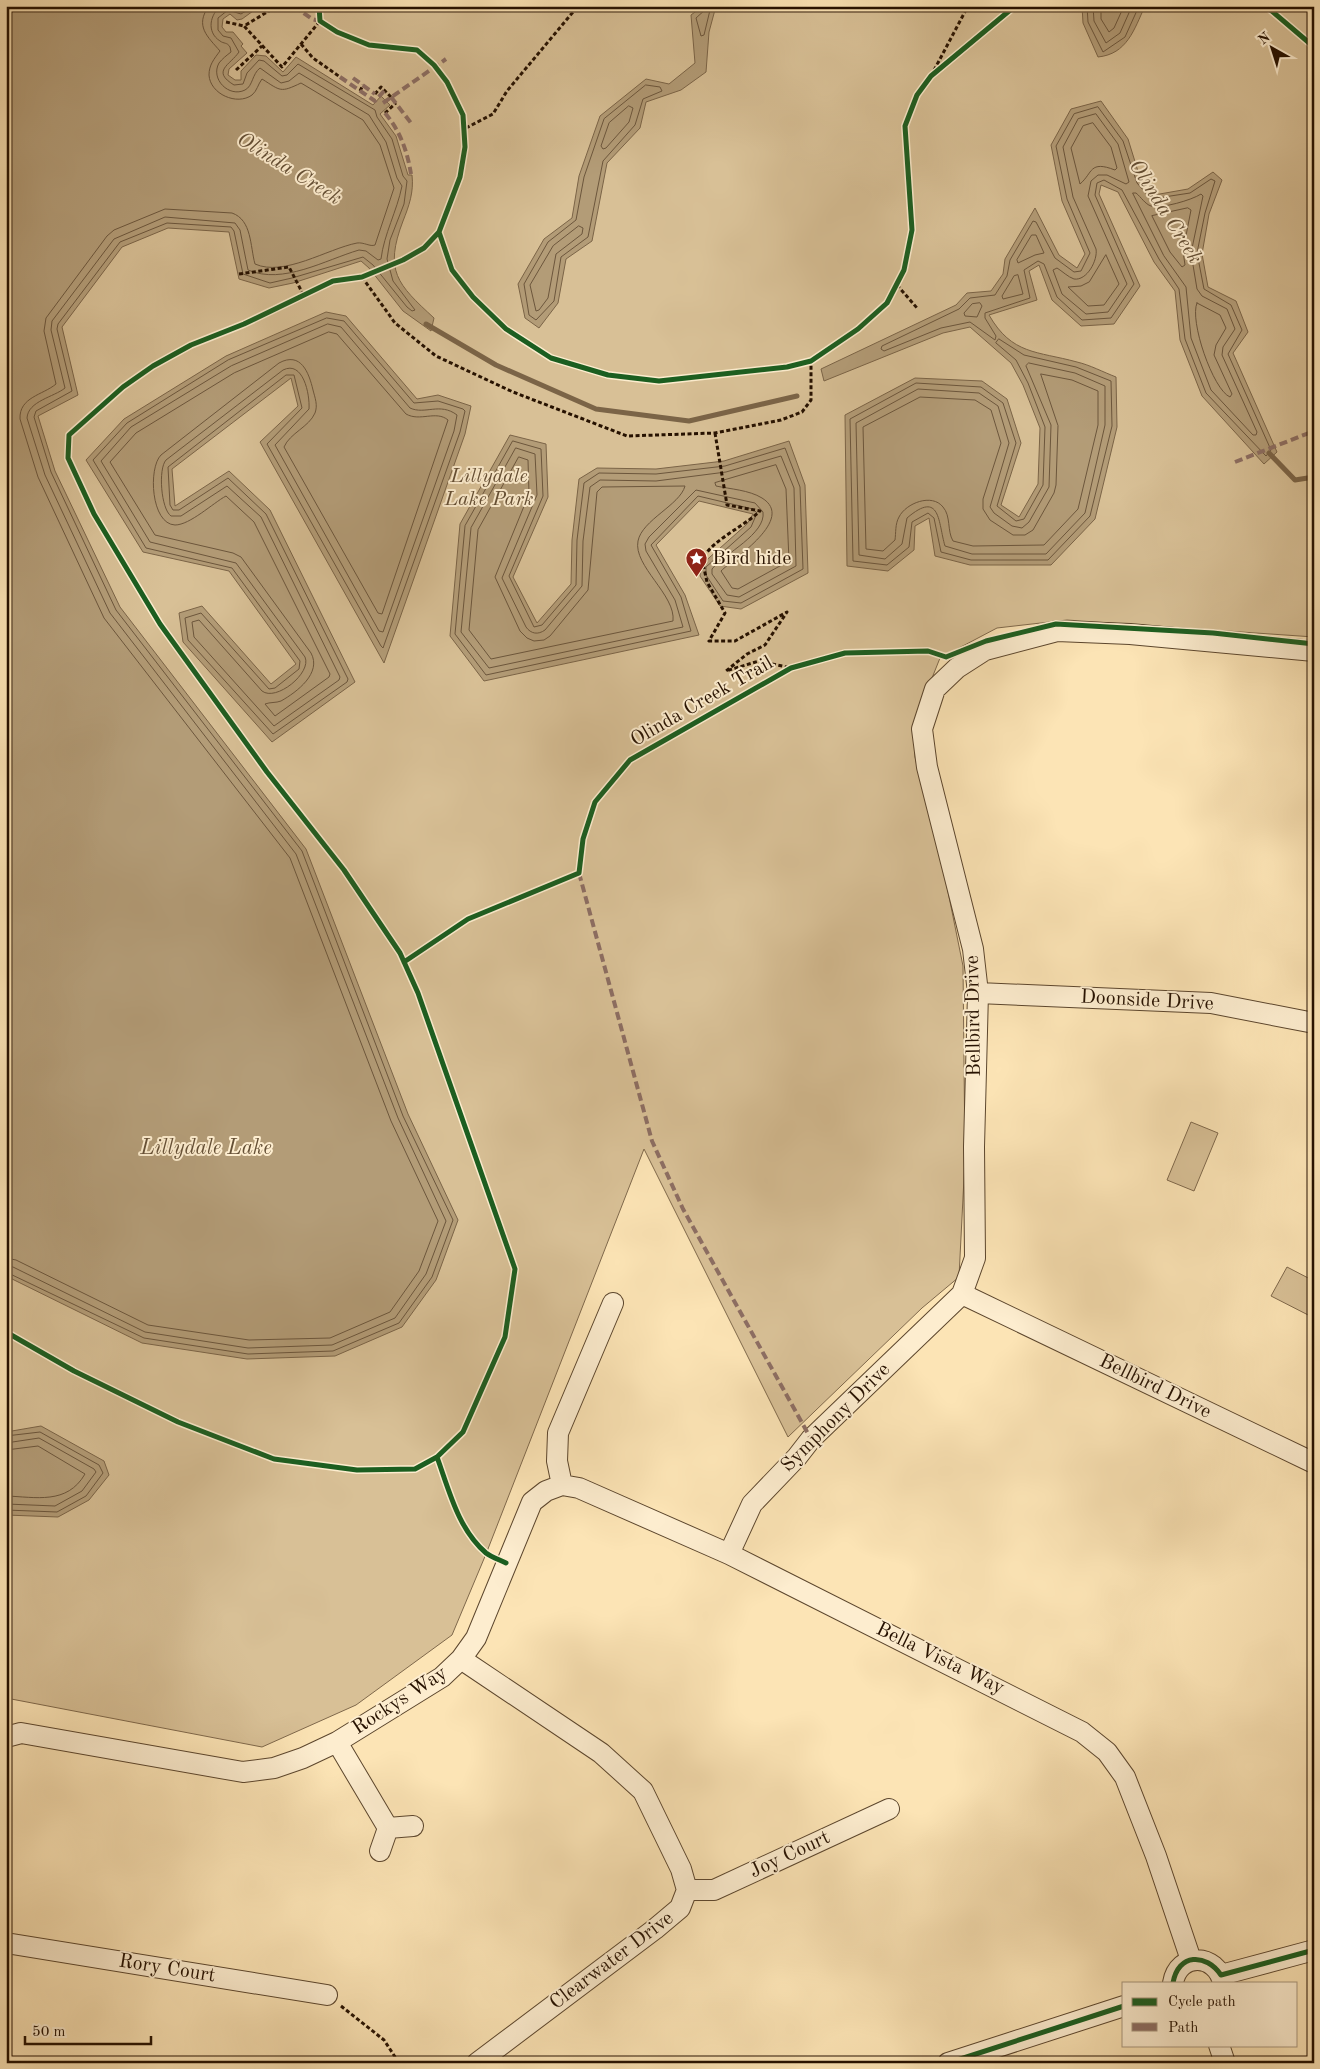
<svg xmlns="http://www.w3.org/2000/svg" width="1320" height="2069" font-family="'Old Standard TT',serif">
<style>
.green{fill:#d8c096;stroke:#7f684b}
.water{fill:#b39c77;stroke:#7b6447}
.lines{fill:none;stroke-linecap:round;stroke-linejoin:round}
.shore{stroke:#6c563c;stroke-width:1}
.stream{stroke:#7b6447;stroke-width:5}
.minor-casing{stroke:#5c462d;stroke-width:22}
.path{stroke:#261100;stroke-width:3;stroke-dasharray:4 2.5;stroke-linecap:butt}
.minor{stroke:#fdedcf;stroke-width:20}
.quiet{stroke:#8d6e63;stroke-width:4;stroke-dasharray:8 4;stroke-linecap:butt}
.cycleway-casing{stroke:#fdedcf;stroke-width:8}
.cycleway{stroke:#1b5e20;stroke-width:5}
.labels{text-anchor:middle;dominant-baseline:central;stroke-width:4;stroke-linejoin:round;paint-order:stroke}
.park-label{font-size:20px;font-style:italic;fill:#644e34;stroke:#fdedcf}
.poi-label{font-size:20px;fill:#261100;stroke:#fdedcf;text-anchor:start}
.street-label{font-size:20px;fill:#261100;stroke:#fdedcf}
.water-label{font-size:21px;font-style:italic;fill:#655036;stroke:#fdedcf}
</style>
<rect width="100%" height="100%" fill="#fce4b5"/>
<filter id="stains"><feTurbulence type="fractalNoise" baseFrequency=".004" numOctaves="4"/><feColorMatrix values="0 0 0 0 .2 0 0 0 0 .09 0 0 0 0 .02 0 0 0 .5 -.17"/></filter>
<radialGradient id="worn" r=".72"><stop offset=".6" stop-color="#630" stop-opacity="0"/><stop offset="1" stop-color="#630" stop-opacity=".3"/></radialGradient>
<!-- green -->
<path class="green" d="M6 6H1302L1314 12V637L1067 620 997 628 940 658 914 723 915 757 943 867 963 966 965 1158 959 1277 922 1308 788 1437 644 1149 486 1554 452 1635 356 1705 262 1747 6 1698Z
M1191 1122 1218 1133 1194 1191 1167 1180Z
M1287 1267 1314 1281V1318L1271 1296Z"/>
<!-- water -->
<path class="water" d="M6 6H260L242 19 237 20 230 14 223 19 222 27 226 32H233L243 44 241 46 247 53 229 69 228 75 235 80H241V71L256 55 266 56 283 72 296 57 373 105 381 96 390 105 380 114 396 136 408 175H412C414 192 409 206 403 221 384 271 397 284 434 318L431 331 403 311 369 268 361 261 293 283 269 288 239 279 229 232 168 228 122 247 62 327 78 395 38 416 55 471 120 607 306 849 408 1114 458 1220 436 1280 402 1327 335 1356 247 1359 142 1343 6 1276Z
M703 6H716L709 32 706 72 681 90 646 102 640 128 607 163 592 241 566 259 558 303 539 328 525 318 518 284 544 239 572 218 579 176 600 116 646 79 669 84 695 63 691 15Z
M1082 6H1145C1134 30 1127 54 1098 57L1083 23Z
M1101 101 1128 139 1141 181 1154 195 1188 189 1213 172 1222 180 1209 214 1202 254 1208 287 1236 301 1248 332 1233 353 1277 452 1264 464 1202 396 1180 340 1175 291 1154 262 1118 192 1101 185 1099 194 1140 286 1114 324 1081 326 1052 300 1039 265 1029 271 1037 300 989 315C1012 355 1037 351 1077 362 1090 365 1103 372 1116 377L1117 427 1095 519 1051 565H970L935 556 929 518 915 526 914 550 888 571 847 566 845 415 915 378 982 381 1007 399 1021 443 1001 505 1019 517 1038 484 1040 428 1023 385 1011 363 970 327 943 333 824 381 821 369 956 305 967 293 991 291 1003 274 1005 259 1035 208 1059 255 1077 268 1085 254 1062 201 1051 145 1071 109Z
M326 312 346 316 417 399 438 395 471 406 465 434 384 663 260 442 298 406 291 378 172 469 175 506 229 471 270 510 355 682 272 742 183 642 179 613 202 606 271 684 296 664 229 571 143 552 86 460 124 419 226 356Z
M510 435 546 444 548 497 513 577 537 623 571 584 572 540 579 479 597 468 656 469 724 461 789 441 805 485 808 573 741 609 720 606 700 576 701 565 747 524 753 514 699 501 656 545 685 595 699 635 484 681 450 636 460 524Z
M41 1426 104 1461 109 1475 89 1500 58 1517 6 1515V1432Z"/>
<g class="lines">
<!-- shore -->
<path class="shore" d="M705 6 706 9 696 18 701 36 704 35 711 6
M1087 6 1088 22 1103 52 1125 37 1139 6
M1093 6 1094 21 1106 43 1120 33 1132 6
M1101 6V19L1109 32 1114 28 1124 6
M646 85 660 87 662 91 643 99 635 125 603 161 588 237 561 257 554 301 536 320 529 315 524 284 548 242 576 220 584 177 604 119Z
M629 106 633 108 629 122 606 148 603 149 601 146 609 123Z
M1098 107 1123 141 1137 183 1151 199 1190 193 1211 179 1215 181 1205 213 1197 253 1204 289 1231 305 1242 330 1228 354 1271 450 1266 456 1206 393 1185 339 1179 289 1159 259 1122 190 1104 180 1097 183 1095 195 1134 284 1111 318 1082 320 1057 297 1044 264 1038 261 1024 270 1030 298 985 313V318L996 336 995 340 970 322 941 328 884 351 881 349 882 346 959 309 970 298 995 295 1007 276 1010 260 1033 221 1036 222 1055 258 1074 272 1081 271 1090 253 1067 199 1056 146 1074 114Z
M1096 114 1118 144 1129 182 1126 184 1107 175H1098L1091 181 1088 196 1127 284 1108 312 1086 314 1062 294 1053 270 1057 268C1062 271 1068 277 1074 279 1087 281 1098 260 1096 249L1073 197 1063 147 1078 119Z
M1093 123 1111 147 1117 168 1115 170C1089 160 1093 173 1080 184L1071 148 1083 126Z
M1133 193H1136C1141 197 1145 204 1151 206 1161 209 1192 200 1201 194L1203 196 1191 253 1197 289 1202 296 1227 309 1235 329 1223 347 1222 355 1257 432 1256 435H1253L1211 390 1191 338 1186 287 1164 256Z
M1188 208 1191 210 1183 251 1185 265 1182 267 1170 252 1152 216Z
M579 226 583 228 582 234 556 254 548 298 539 310 536 311 530 285 553 246Z
M1032 235H1036L1044 253 1035 255 1018 263 1017 260Z
M1106 255 1119 284 1104 305 1088 306 1068 287 1081 286 1089 282Z
M1018 275 1023 294 1003 299 1002 296 1014 276Z
M980 303 982 306 977 317 965 316 964 313 972 304Z
M1197 303 1220 315 1226 328 1216 345 1214 355 1232 394 1230 397C1213 390 1189 320 1197 303Z
M327 318 344 321 414 403 438 401 463 409 465 411 460 432 383 648 381 646 267 444 302 408 294 375H286L168 467 170 505 173 510H179L228 478 266 514 348 679 347 682 273 734 188 640 185 618 201 613 269 689 275 688 299 669 300 661 232 568 146 548 93 460 127 423 228 360Z
M328 324 341 327 410 408C425 415 440 402 457 415L454 431 383 632 379 631 275 445 309 409C310 394 303 360 283 370L166 460C158 469 161 509 171 516H181L227 486 261 517 340 677 339 680 274 726 194 637 192 622 199 620 262 691C276 702 312 673 305 657L236 563 150 542 101 461 131 427 231 366Z
M329 332 337 334 406 414C420 422 436 410 448 420L382 614 378 613 284 447C290 433 309 427 315 413 318 405 315 398 313 390 309 373 301 351 279 363L161 455C148 468 151 524 175 525 190 525 213 503 226 496L254 522 330 674 329 677 275 716 265 704C270 702 276 703 281 701 297 692 322 673 311 653L241 557 233 553 155 535 110 462 136 433 234 373Z
M999 339 1024 355 1076 367 1111 381 1112 426 1090 516 1048 560H971L941 552 934 518 928 513 912 522 909 547 887 565 853 561 850 419 916 383 981 387 1003 403 1016 443 997 506 1016 521 1024 519 1043 485 1045 427 1028 383 1016 360 996 343Z
M1029 363 1075 373 1105 386V425L1085 513 1046 554H972L945 546C938 523 941 489 907 518L902 544 885 559 859 555 856 423 918 389 979 393 998 406 1009 443 990 507 994 513 1012 526 1022 528 1029 522 1049 487 1051 425 1026 366Z
M1041 374 1072 380 1098 391V425L1078 509 1044 545 973 546 953 541C947 531 951 516 943 507 932 493 906 503 899 517 895 524 896 533 895 540L883 551 866 549 863 427 920 397 975 400 991 410 1001 443 983 499V509L990 520 1013 535H1025L1033 530 1054 493 1056 485 1058 426Z
M513 441 541 449 543 496 509 576 534 627 542 625 576 585 577 540 584 483 599 473 656 474 725 466 785 448 800 487 803 569 741 603 723 601 706 575V567L751 527 757 513 753 509 698 496 651 545 681 597 691 631 486 675 455 634 465 526Z
M516 448 535 454 537 495 502 578 526 627C531 634 538 635 545 630L582 586 583 541 590 487 600 480 656 481 726 472 781 456 794 488 796 566 739 597 727 595 712 574V569C725 553 766 534 763 512L755 503 696 490 649 537 645 544 646 551 675 600 683 627 489 668 461 632 471 528Z
M519 457 528 460 529 494 495 577 520 631 527 638 534 641 544 640 550 636 588 590 597 492 602 487 685 486C680 505 642 520 638 541 633 566 676 595 673 621L491 659 469 630 478 530Z
M776 465 786 489 789 561 738 589 732 588 721 571C734 558 796 519 762 498 749 490 730 489 716 486L715 483Z
M6 1258 16 1260 148 1325 249 1340 330 1338 390 1312 419 1271 438 1221 391 1121 290 858 104 618 38 477 20 419C19 397 43 395 56 384L44 331 46 318 107 236 114 230 165 209 232 213C252 220 250 246 255 264 284 277 327 249 357 243 364 242 370 247 375 245L394 188 380 145 363 120 301 83C280 93 281 91 262 79 258 84 257 91 252 95 237 106 210 94 209 75 209 65 214 59 220 51 208 37 194 26 209 6
M6 1265 13 1267 145 1332 248 1348 332 1345 395 1318 426 1274 446 1221 398 1118 296 854 110 613 45 475 27 418C28 401 54 397 65 388L51 330 52 321 114 239 165 217 235 223 240 230 248 270C283 285 325 260 359 250L366 251 378 260 381 259C384 234 397 211 402 186L397 178 386 142 369 115 299 73 289 81 281 83 260 68C252 74 253 86 245 90 229 98 210 79 219 63 222 59 227 55 231 52L230 47C227 42 224 44 220 41 206 32 210 14 221 6
M6 1272 144 1338 248 1354 333 1351 399 1323 432 1277 453 1220 403 1116 302 851 116 610 51 472 34 417 36 411 72 391 57 329 58 324 120 242 167 223 231 227 234 231 243 274 270 283 292 278 363 257 373 265 407 307 412 311 415 310 393 281 387 259 390 240 404 204 407 181 403 176 392 139 377 117 375 110 298 64 287 75 282 76 264 61 259 60 247 73 243 84 234 85C211 71 230 65 239 52L231 38 223 36 218 30V18L228 10 241 14 254 6
M6 1436 40 1432 99 1465 103 1473 86 1496 57 1512 6 1510
M6 1443 39 1438 94 1469 96 1472 82 1491 55 1506 6 1504
M6 1450 38 1446 85 1474C67 1505 36 1497 6 1496"/>
<!-- stream -->
<path class="stream" d="M426 324 496 365 596 409 689 421 797 396
M1269 453 1295 480 1314 477"/>
<defs>
<path id="minor" d="M978 993 1211 1003 1314 1023
M962 1294 1314 1463
M562 1485 579 1488 729 1554 1082 1732 1107 1752 1125 1777 1156 1856 1191 1960
M729 1554 752 1504 797 1457 811 1439 962 1294 975 1258 974 1147 978 993 973 949 927 767 922 729 935 689 957 668 985 650 1057 631 1130 634 1314 651
M461 1659 601 1753 643 1791 681 1869 687 1890 680 1908 655 1929 477 2063
M6 1737 21 1733 243 1772 274 1768 303 1758 337 1742 442 1677 461 1659 476 1638 532 1502 546 1491 562 1485 557 1461 558 1433 613 1303
M337 1742 388 1828
M380 1851 388 1828 413 1826
M687 1890H714L889 1809
M6 1943 327 1995
M1221 1975 1314 1950
M1173 1983C1178 1952 1217 1953 1223 1983
M1219 2045 1225 2063
M948 2063 1124 2006"/>
</defs>
<!-- minor casing -->
<use href="#minor" class="minor-casing"/>
<!-- path -->
<path class="path" d="M277 6 244 26 282 67 320 21
M226 22 244 26
M301 44 313 58 340 77
M236 70 262 46
M931 76 968 6
M360 91 363 85
M375 94 381 87 391 97
M385 113 396 103
M466 128 493 114 507 91 578 6
M239 274 289 267 303 294
M362 277 395 323 436 356 513 392 627 436 715 433 781 420 802 412 811 400V361
M897 285 917 308
M715 433 727 505 760 511C742 528 715 538 702 559L707 582 725 613 709 641H735L787 612 765 645 747 654 726 671 759 661 791 668
M341 2006 384 2040 399 2063"/>
<!-- minor -->
<use href="#minor" class="minor"/>
<!-- quiet -->
<path class="quiet" d="M294 6 312 19 320 21
M340 77 375 101 385 90
M353 78 375 94
M391 97 411 123
M383 103 446 59
M385 113C400 131 407 150 411 174
M1235 462 1314 431
M579 873 652 1141 683 1209 811 1439"/>
<defs>
<path id="cycleway" d="M319 6 320 21 337 32 369 45 417 50 434 65 447 82 463 115 465 147 460 177 439 232 452 270 473 297 506 329 551 358 608 375 659 381 787 367 811 361 858 329 887 303 904 270 912 230 905 126 917 95 931 76 1015 6
M1266 6 1314 47
M404 962 468 919 579 873 583 839 595 802 630 760 791 668 845 653 928 651 946 657 986 641 1056 624 1213 633 1314 644
M6 1332 74 1371 178 1422 274 1459 357 1470 415 1469 437 1457 463 1432 505 1337 515 1269 418 993 400 953 344 870 267 772 160 624 94 514 68 458 69 435 123 387 153 366 191 345 244 324 333 281 362 277 403 260 424 248 439 232
M437 1457C449 1490 458 1529 486 1553 491 1557 500 1560 506 1563
M1173 1983C1178 1953 1206 1953 1221 1975L1314 1950
M948 2063 1124 2006"/>
</defs>
<!-- cycleway casing -->
<use href="#cycleway" class="cycleway-casing"/>
<!-- cycleway -->
<use href="#cycleway" class="cycleway"/>
</g>
<!-- icons -->
<defs>
<symbol id="sight-pin" viewBox="-11 -11 22 30"><path d="M0 17L-7.5 6A9.5 9.5 0 1 1 7.5 6Z" fill="#8f2418" stroke="#fdedcf"/><path d="M0-6L1.8-2.2L6-1.7L2.9 1.2L3.7 5.4L0 3.3L-3.7 5.4L-2.9 1.2L-6-1.7L-1.8-2.2Z" fill="#fff"/></symbol>
</defs>
<g fill-rule="evenodd">
<use href="#sight-pin" x="684" y="546" width="25" height="34"/>
</g>
<g class="labels">
<!-- park labels -->
<g class="park-label">
<text x="489" y="477">Lillydale<tspan x="489" dy="23">Lake Park</tspan></text>
</g>
<!-- poi labels -->
<g class="poi-label">
<text x="712" y="559">Bird hide</text>
</g>
<!-- street labels -->
<g class="street-label">
<text transform="translate(702 702) rotate(-30)">Olinda Creek Trail</text>
<text transform="translate(1147 1001) rotate(3)">Doonside Drive</text>
<text transform="translate(974 1016) rotate(-91)">Bellbird Drive</text>
<text transform="translate(1155 1387) rotate(26)">Bellbird Drive</text>
<text transform="translate(836 1418) rotate(-45)">Symphony Drive</text>
<text transform="translate(940 1659) rotate(26)">Bella Vista Way</text>
<text transform="translate(400 1701) rotate(-33)">Rockys Way</text>
<text transform="translate(790 1855) rotate(-25)">Joy Court</text>
<text transform="translate(612 1961) rotate(-37)">Clearwater Drive</text>
<text transform="translate(167 1969) rotate(9)">Rory Court</text>
</g>
<!-- water labels -->
<g class="water-label">
<text transform="translate(289 169) rotate(32)">Olinda Creek</text>
<text transform="translate(1165 212) rotate(58)">Olinda Creek</text>
<text x="206" y="1148">Lillydale Lake</text>
</g>
</g>
<!-- margin -->
<rect width="1320" height="2069" fill="none" stroke="#fce4b5" stroke-width="25"/>
<rect x="8" y="8" width="1305" height="2054" fill="none" stroke="#261100" stroke-width="2.5"/>
<rect x="12" y="12" width="1295" height="2044" fill="none" stroke="#261100"/>
<!-- legend -->
<rect x="1122" y="1982" width="175" height="65" fill="#fdedcf" stroke="#a7957c"/>
<rect x="1132" y="1998" width="25" height="8" fill="#1b5e20" stroke="#a7957c"/>
<text x="1168" y="2006" font-size="15" fill="#261100">Cycle path</text>
<rect x="1132" y="2023" width="25" height="8" fill="#8d6e63" stroke="#a7957c"/>
<text x="1168" y="2032" font-size="15" fill="#261100">Path</text>
<!-- north arrow -->
<g transform="translate(1272 48) rotate(321)" stroke="#fdedcf" stroke-width="4" paint-order="stroke">
<path d="M0-4L9 19L0 12L-9 19Z" fill="#261100"/>
<text y="-8" font-size="14" font-weight="bold" text-anchor="middle" fill="#261100">N</text>
</g>
<!-- scale -->
<path d="M25 2036v8h126v-8" fill="none" stroke="#261100" stroke-width="2.5"/>
<text x="32" y="2036" font-size="15" fill="#261100" stroke="#fdedcf" stroke-width="4" paint-order="stroke">50 m</text>
<rect width="100%" height="100%" filter="url(#stains)"/>
<rect width="100%" height="100%" fill="url(#worn)"/>
</svg>
